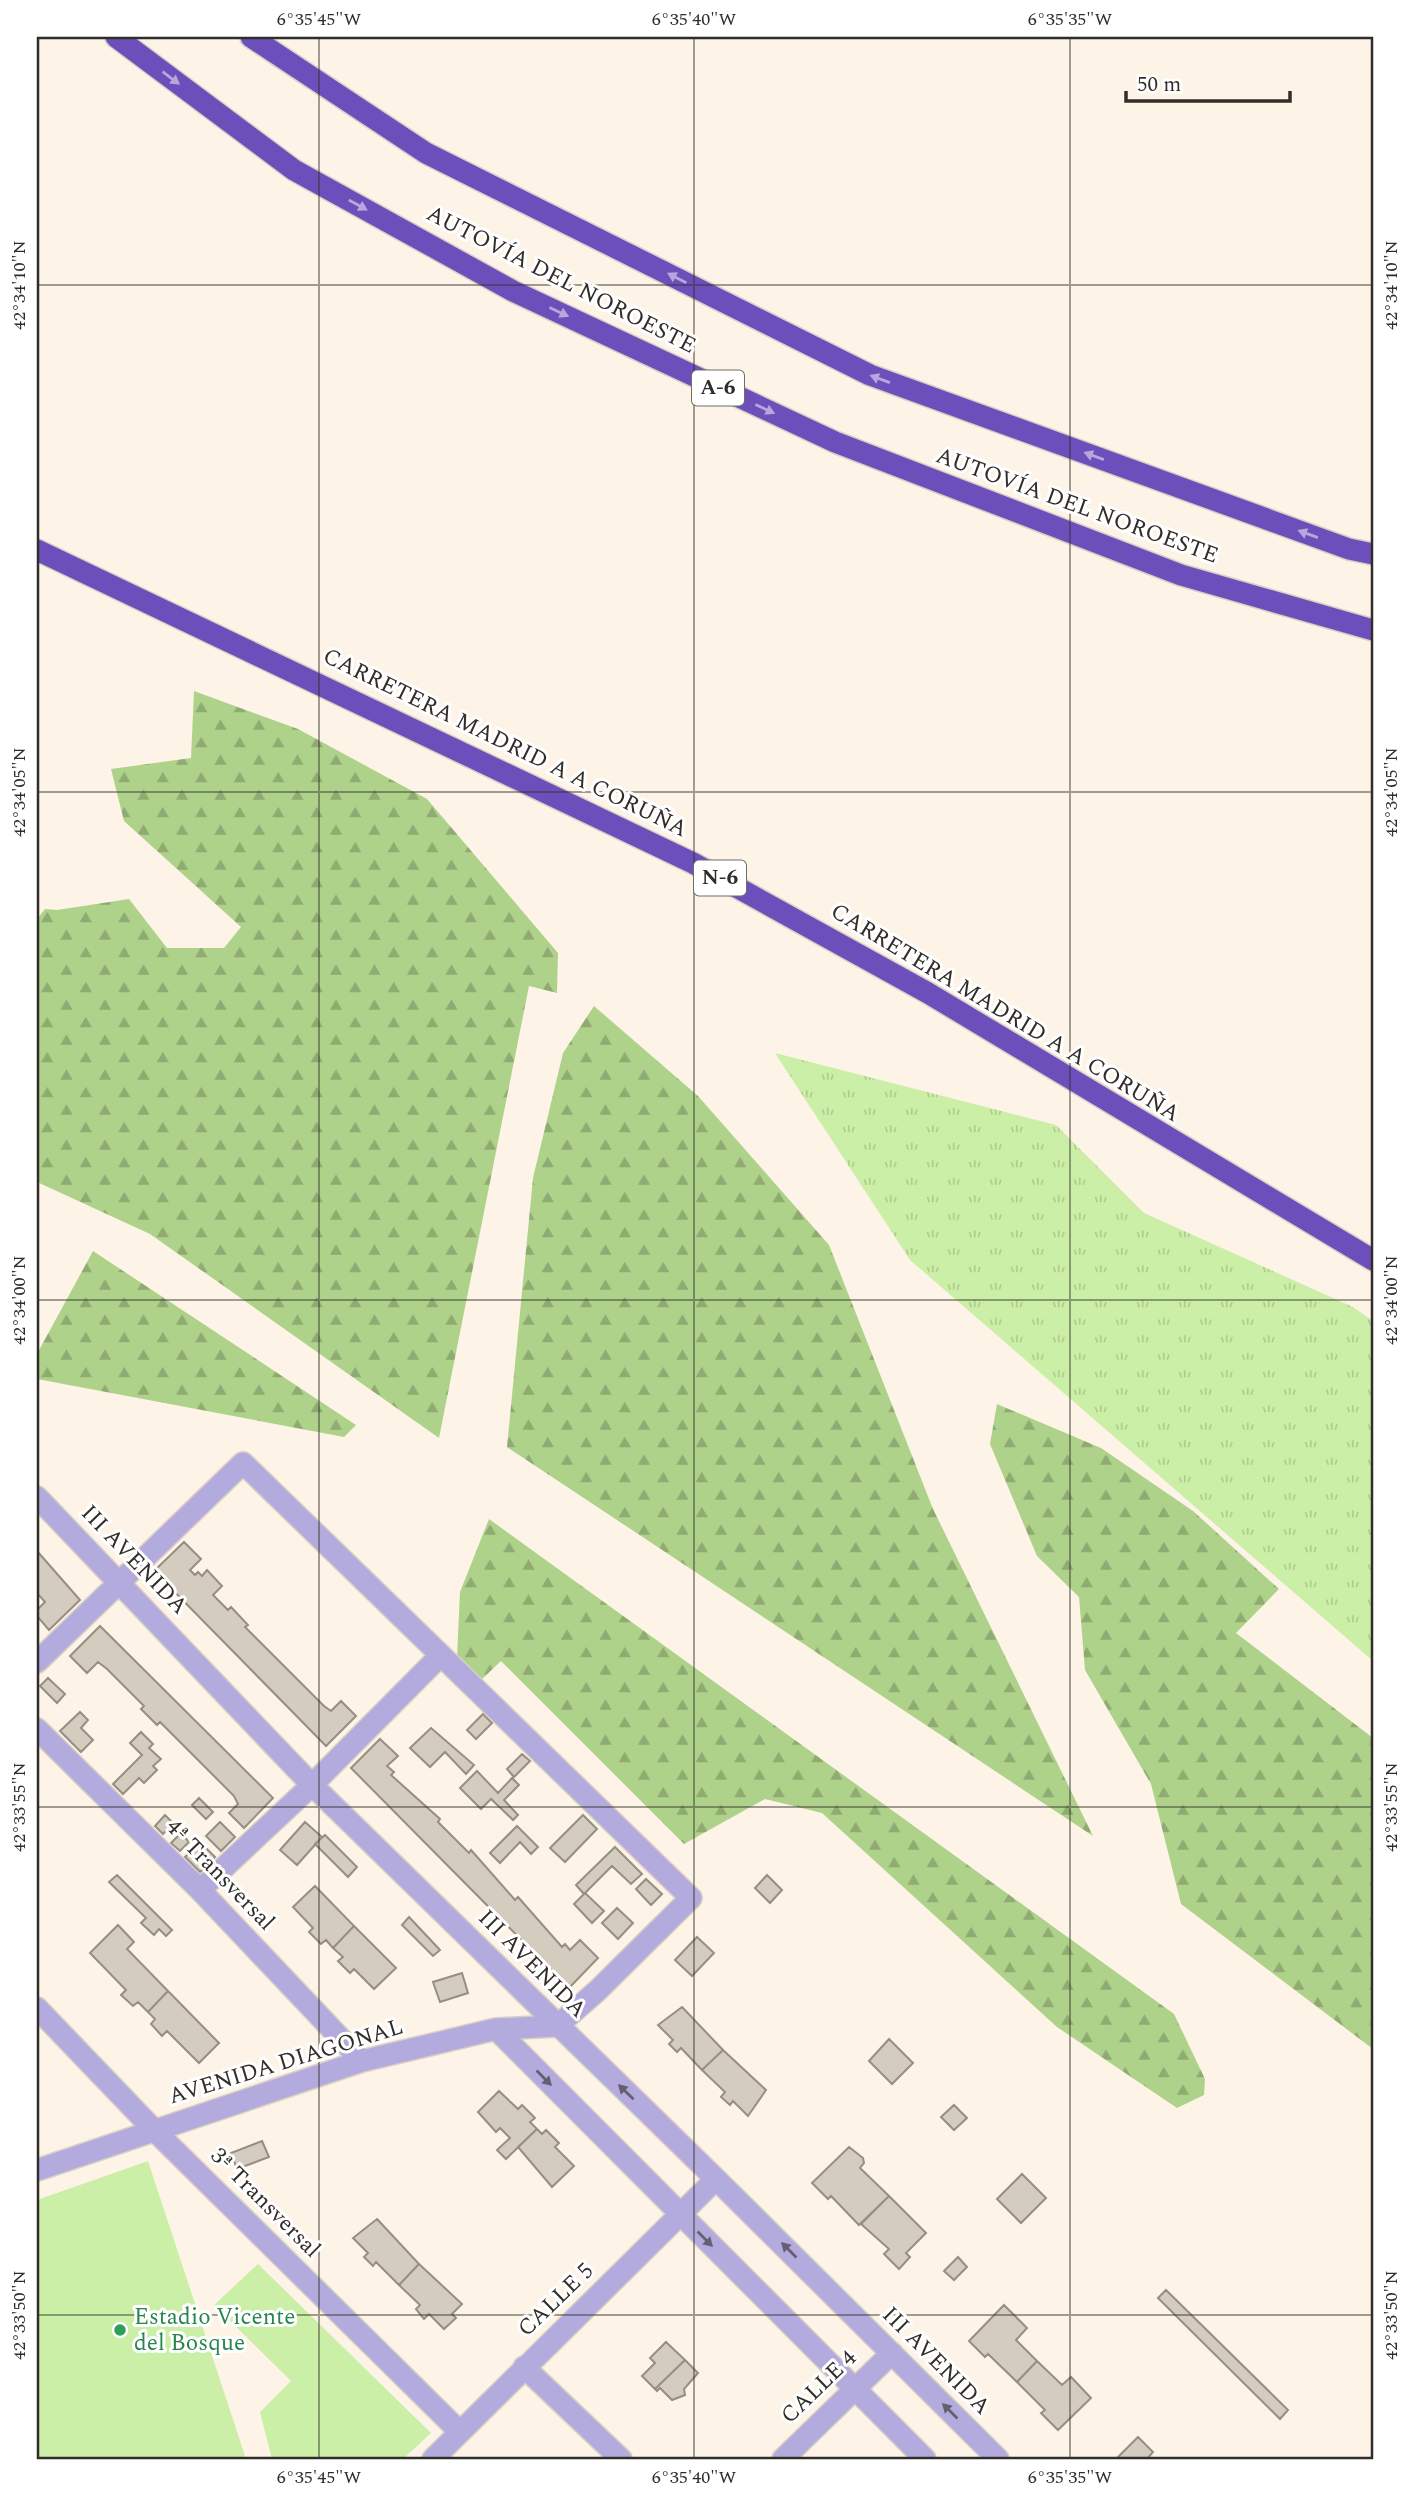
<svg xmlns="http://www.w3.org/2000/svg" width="1410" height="2496" font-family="Spectral,serif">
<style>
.grass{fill:url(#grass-tufts)}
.forest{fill:url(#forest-firs)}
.pitch{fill:#ccefa7}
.building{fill:#d5ccc0;stroke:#978e83;stroke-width:2}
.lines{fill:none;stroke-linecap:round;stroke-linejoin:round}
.minor-casing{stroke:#d8d0c5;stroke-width:24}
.highway-casing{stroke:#d8d0c5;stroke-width:24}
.minor{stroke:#b3aade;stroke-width:21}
.highway{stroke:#6d4fbb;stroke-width:21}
.oneway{fill:#b6a7dd}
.oneway2{fill:#656071}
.ticks{fill:none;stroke:#312e29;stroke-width:2;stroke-opacity:0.45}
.leisure-dot{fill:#2e9e5b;stroke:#fff;stroke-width:2.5}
.labels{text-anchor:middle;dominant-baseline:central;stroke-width:6;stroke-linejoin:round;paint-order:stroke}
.shield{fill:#fff;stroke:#6f6d69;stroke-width:2}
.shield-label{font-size:21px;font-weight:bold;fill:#312e29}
.street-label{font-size:23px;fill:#312e29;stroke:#fff}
.leisure-label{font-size:23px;fill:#27864d;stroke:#fff;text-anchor:start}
.neatline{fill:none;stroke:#312e29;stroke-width:2.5}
.ticks-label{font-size:18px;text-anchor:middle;fill:#312e29}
</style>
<defs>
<pattern id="grass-tufts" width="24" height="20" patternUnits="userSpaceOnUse" patternTransform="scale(1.75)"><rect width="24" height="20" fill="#ccefa7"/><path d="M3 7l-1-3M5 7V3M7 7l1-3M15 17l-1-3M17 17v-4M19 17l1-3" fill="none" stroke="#b0cd90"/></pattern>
<pattern id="forest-firs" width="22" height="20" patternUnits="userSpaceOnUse" patternTransform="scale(1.75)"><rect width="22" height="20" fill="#afd28b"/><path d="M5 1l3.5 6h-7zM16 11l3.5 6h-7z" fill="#8fab72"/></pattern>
</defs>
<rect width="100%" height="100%" fill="#fdf3e7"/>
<!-- grass -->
<path class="grass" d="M775 1053 1056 1125 1144 1213 1353 1307 1373 1321V1661L910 1260Z"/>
<!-- forest -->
<path class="forest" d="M194 691 298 729 427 799 558 953 557 993 529 986 439 1438 150 1234 37 1182V919L45 909 57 910 129 899 167 948H224L241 927 124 821 111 769 191 758Z
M594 1006 698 1096 829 1245 933 1509 1093 1836 507 1447 533 1178 563 1053Z
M93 1251 356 1425 344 1437 37 1379V1354Z
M997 1404 1101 1448 1193 1511 1279 1589 1236 1633 1373 1738V2049L1181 1904 1151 1784 1085 1670 1079 1597 1037 1556 990 1444Z
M489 1519 1174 2014 1205 2079 1204 2095 1177 2108 1057 2027 822 1813 765 1799 684 1844 501 1661 481 1680 457 1657 460 1592Z"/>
<!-- pitch -->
<path class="pitch" d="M148 2161 246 2459H37V2200Z
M258 2264 431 2433 403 2459H272L260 2412 291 2381 214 2305Z"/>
<!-- building -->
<path class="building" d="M184 1542 201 1559 190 1570 195 1575 198 1572 202 1576 207 1570 222 1586 213 1595 228 1610 231 1607 248 1625 245 1627 324 1706 331 1711 341 1701 356 1716 326 1746 154 1571Z
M37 1551 80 1600 49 1630 37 1616V1610L45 1602 37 1593Z
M100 1626 273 1798 244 1828 229 1813 238 1804 234 1796 160 1722 157 1725 141 1709 144 1706 107 1669 98 1662 87 1673 70 1656Z
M48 1678 65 1694 57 1703 40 1686Z
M80 1712 88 1720 81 1728 93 1740 81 1752 60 1731Z
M483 1714 492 1723 476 1739 467 1730Z
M431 1728 474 1765 466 1774 445 1752 430 1767 410 1748Z
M141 1732 153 1744 149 1748 161 1759 153 1766 157 1770 144 1783 139 1778 123 1794 113 1784 142 1755 130 1743Z
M380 1739 398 1756 387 1766 394 1772 391 1775 440 1819 438 1822 469 1853 471 1850 515 1900 518 1897 562 1947 565 1944 570 1950 580 1940 598 1958 569 1988 351 1768Z
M522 1754 530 1761 514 1777 507 1769Z
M477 1771 498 1793 512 1778 519 1785 504 1800 518 1815 513 1820 491 1799 481 1809 460 1788Z
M199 1798 213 1812 206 1819 192 1805Z
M165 1815 173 1823 163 1834 155 1826Z
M583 1815 597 1829 565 1862 550 1848Z
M220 1822 235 1837 221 1851 206 1836Z
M305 1822 322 1837 297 1865 280 1850Z
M517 1826 538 1847 531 1854 520 1842 500 1863 490 1853Z
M181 1833 189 1842 180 1851 171 1843Z
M325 1835 357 1867 348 1877 315 1844Z
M200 1842 215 1857 200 1872 185 1857Z
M615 1847 642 1874 631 1884 612 1866 585 1893 604 1911 592 1923 574 1904 584 1894 576 1885Z
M117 1875 172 1930 166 1936 159 1929 154 1935 141 1923 146 1918 109 1882Z
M767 1875 782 1890 770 1903 755 1888Z
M646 1879 662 1894 651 1905 636 1889Z
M315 1886 354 1926 333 1948 326 1940 321 1944 309 1932 313 1928 293 1907Z
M617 1908 633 1923 618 1939 602 1923Z
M409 1917 440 1950 433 1956 402 1925Z
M118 1925 134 1942 127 1949 168 1991 148 2012 138 2002 133 2006 121 1995 126 1990 90 1953Z
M354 1926 396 1968 374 1989 354 1969 350 1973 338 1961 343 1957 333 1948Z
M697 1937 714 1953 692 1976 675 1960Z
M462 1973 468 1993 440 2002 433 1982Z
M168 1991 219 2043 199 2063 167 2031 162 2036 151 2024 155 2019 148 2012Z
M682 2007 723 2050 702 2070 681 2048 677 2052 669 2044 673 2040 658 2025Z
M889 2039 913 2063 892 2084 869 2061Z
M723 2050 766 2090 748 2116 733 2101 730 2105 721 2097 725 2092 702 2070Z
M499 2091 518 2109 522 2105 535 2118 530 2122 537 2129 506 2159 497 2150 510 2138 500 2128 496 2132 478 2112Z
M954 2105 967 2118 954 2130 941 2117Z
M537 2129 542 2134 546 2130 559 2143 555 2147 574 2166 552 2187 518 2147Z
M262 2141 269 2157 237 2169 231 2153Z
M849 2147 863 2158 864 2163 860 2168 889 2196 859 2225 831 2196 828 2199 812 2183Z
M1022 2174 1046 2198 1021 2223 997 2199Z
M889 2196 926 2233 906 2253 910 2257 899 2269 884 2254 889 2249 861 2224Z
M377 2219 419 2264 399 2285 376 2262 373 2266 364 2257 368 2253 353 2238Z
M958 2257 967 2267 954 2280 944 2271Z
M419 2264 462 2304 452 2314 456 2318 444 2329 429 2314 424 2319 416 2309 420 2305 399 2285Z
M1166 2290 1288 2410 1280 2419 1158 2298Z
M1004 2305 1027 2328 1016 2340 1037 2361 1017 2382 988 2354 985 2357 969 2341Z
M666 2342 685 2360 655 2389 642 2376 655 2363 650 2358Z
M685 2360 698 2373 684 2389 685 2395 672 2400 660 2388 657 2391 655 2389Z
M1037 2361 1062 2385 1071 2377 1091 2398 1058 2430 1041 2413 1045 2410 1017 2382Z
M1138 2437 1153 2452 1147 2459H1116Z"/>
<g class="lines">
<defs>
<path id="minor" d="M37 1497 312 1785 716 2179 998 2459
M37 1662 243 1463 691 1898 597 1991 557 2026
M37 1729 200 1890 362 2061
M200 1890 312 1785 441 1655
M37 2008 155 2131 460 2432
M496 2029 925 2459
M37 2170 362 2061 496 2029 557 2026
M524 2367 621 2459
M433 2459 716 2179
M783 2459 892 2353"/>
<path id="highway" d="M116 37 294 170 513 291 835 442 1181 575 1373 630
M251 37 426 153 870 375 1349 549 1373 554
M37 550 693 863 928 993 1373 1260"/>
</defs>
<!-- minor casing -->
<use href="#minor" class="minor-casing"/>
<!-- highway casing -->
<use href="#highway" class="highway-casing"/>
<!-- minor -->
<use href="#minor" class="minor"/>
<!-- highway -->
<use href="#highway" class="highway"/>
</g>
<!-- one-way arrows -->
<defs><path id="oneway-solid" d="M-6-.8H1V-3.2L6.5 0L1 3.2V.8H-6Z" transform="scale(1.75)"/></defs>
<g class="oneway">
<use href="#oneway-solid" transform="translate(171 78) rotate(37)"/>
<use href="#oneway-solid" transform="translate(358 205) rotate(29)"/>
<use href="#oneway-solid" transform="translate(677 278) rotate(-153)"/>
<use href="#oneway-solid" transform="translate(559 312) rotate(25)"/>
<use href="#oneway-solid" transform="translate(880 379) rotate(-160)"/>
<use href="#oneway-solid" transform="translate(765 409) rotate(25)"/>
<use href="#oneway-solid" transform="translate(1094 456) rotate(-160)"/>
<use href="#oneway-solid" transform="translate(1308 534) rotate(-160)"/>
</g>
<g class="oneway2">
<use href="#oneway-solid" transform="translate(544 2078) rotate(45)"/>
<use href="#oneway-solid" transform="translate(626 2092) rotate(-136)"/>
<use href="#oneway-solid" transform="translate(705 2239) rotate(45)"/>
<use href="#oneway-solid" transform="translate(789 2250) rotate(-135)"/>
<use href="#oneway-solid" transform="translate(950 2411) rotate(-135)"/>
</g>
<!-- ticks -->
<path class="ticks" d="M319 37V2459M694 37V2459M1070 37V2459M37 285H1373M37 792H1373M37 1300H1373M37 1807H1373M37 2315H1373"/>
<!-- markers -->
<circle class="leisure-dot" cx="120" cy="2330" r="7"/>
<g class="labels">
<!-- shield labels -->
<g class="shield">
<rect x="692" y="370.5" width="52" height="35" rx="5"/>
<rect x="694" y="860.5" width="52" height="35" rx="5"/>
</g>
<g class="shield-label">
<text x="718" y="388">A-6</text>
<text x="720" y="878">N-6</text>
</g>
<!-- street labels -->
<g class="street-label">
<text transform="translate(561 280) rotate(27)">AUTOVÍA DEL NOROESTE</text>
<text transform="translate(1077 506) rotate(20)">AUTOVÍA DEL NOROESTE</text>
<text transform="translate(505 743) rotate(26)">CARRETERA MADRID A A CORUÑA</text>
<text transform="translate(1005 1013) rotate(31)">CARRETERA MADRID A A CORUÑA</text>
<text transform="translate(134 1560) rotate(46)">III AVENIDA</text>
<text transform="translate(220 1875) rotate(46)">4ª Transversal</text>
<text transform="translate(532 1964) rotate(45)">III AVENIDA</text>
<text transform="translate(286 2062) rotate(-17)">AVENIDA DIAGONAL</text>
<text transform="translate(265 2203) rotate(45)">3ª Transversal</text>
<text transform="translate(556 2300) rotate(-44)">CALLE 5</text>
<text transform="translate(936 2361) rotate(45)">III AVENIDA</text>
<text transform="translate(819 2387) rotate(-44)">CALLE 4</text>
</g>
<!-- leisure labels -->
<g class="leisure-label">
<text x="134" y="2317">Estadio Vicente<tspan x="134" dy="26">del Bosque</tspan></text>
</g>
</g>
<!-- border -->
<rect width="1410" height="2496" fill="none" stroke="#ffffff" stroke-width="77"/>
<!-- scale -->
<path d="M1126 91v10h164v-10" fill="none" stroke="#312e29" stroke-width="3.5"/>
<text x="1137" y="91" font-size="21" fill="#312e29" stroke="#ffffff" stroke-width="5" paint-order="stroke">50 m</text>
<rect x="38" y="38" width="1334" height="2420" class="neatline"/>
<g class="ticks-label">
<text x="319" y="25">6°35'45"W</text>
<text x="694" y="25">6°35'40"W</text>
<text x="1070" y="25">6°35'35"W</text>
<text transform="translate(19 285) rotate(-90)" y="6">42°34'10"N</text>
<text transform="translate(1391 285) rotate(-90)" y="6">42°34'10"N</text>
<text transform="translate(19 792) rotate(-90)" y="6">42°34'05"N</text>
<text transform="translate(1391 792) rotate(-90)" y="6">42°34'05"N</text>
<text transform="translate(19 1300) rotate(-90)" y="6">42°34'00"N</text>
<text transform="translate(1391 1300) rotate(-90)" y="6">42°34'00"N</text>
<text transform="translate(19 1807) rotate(-90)" y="6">42°33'55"N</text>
<text transform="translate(1391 1807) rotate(-90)" y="6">42°33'55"N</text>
<text transform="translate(19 2315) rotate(-90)" y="6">42°33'50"N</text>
<text transform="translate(1391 2315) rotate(-90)" y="6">42°33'50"N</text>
<text x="319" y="2483">6°35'45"W</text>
<text x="694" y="2483">6°35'40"W</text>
<text x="1070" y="2483">6°35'35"W</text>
</g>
</svg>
